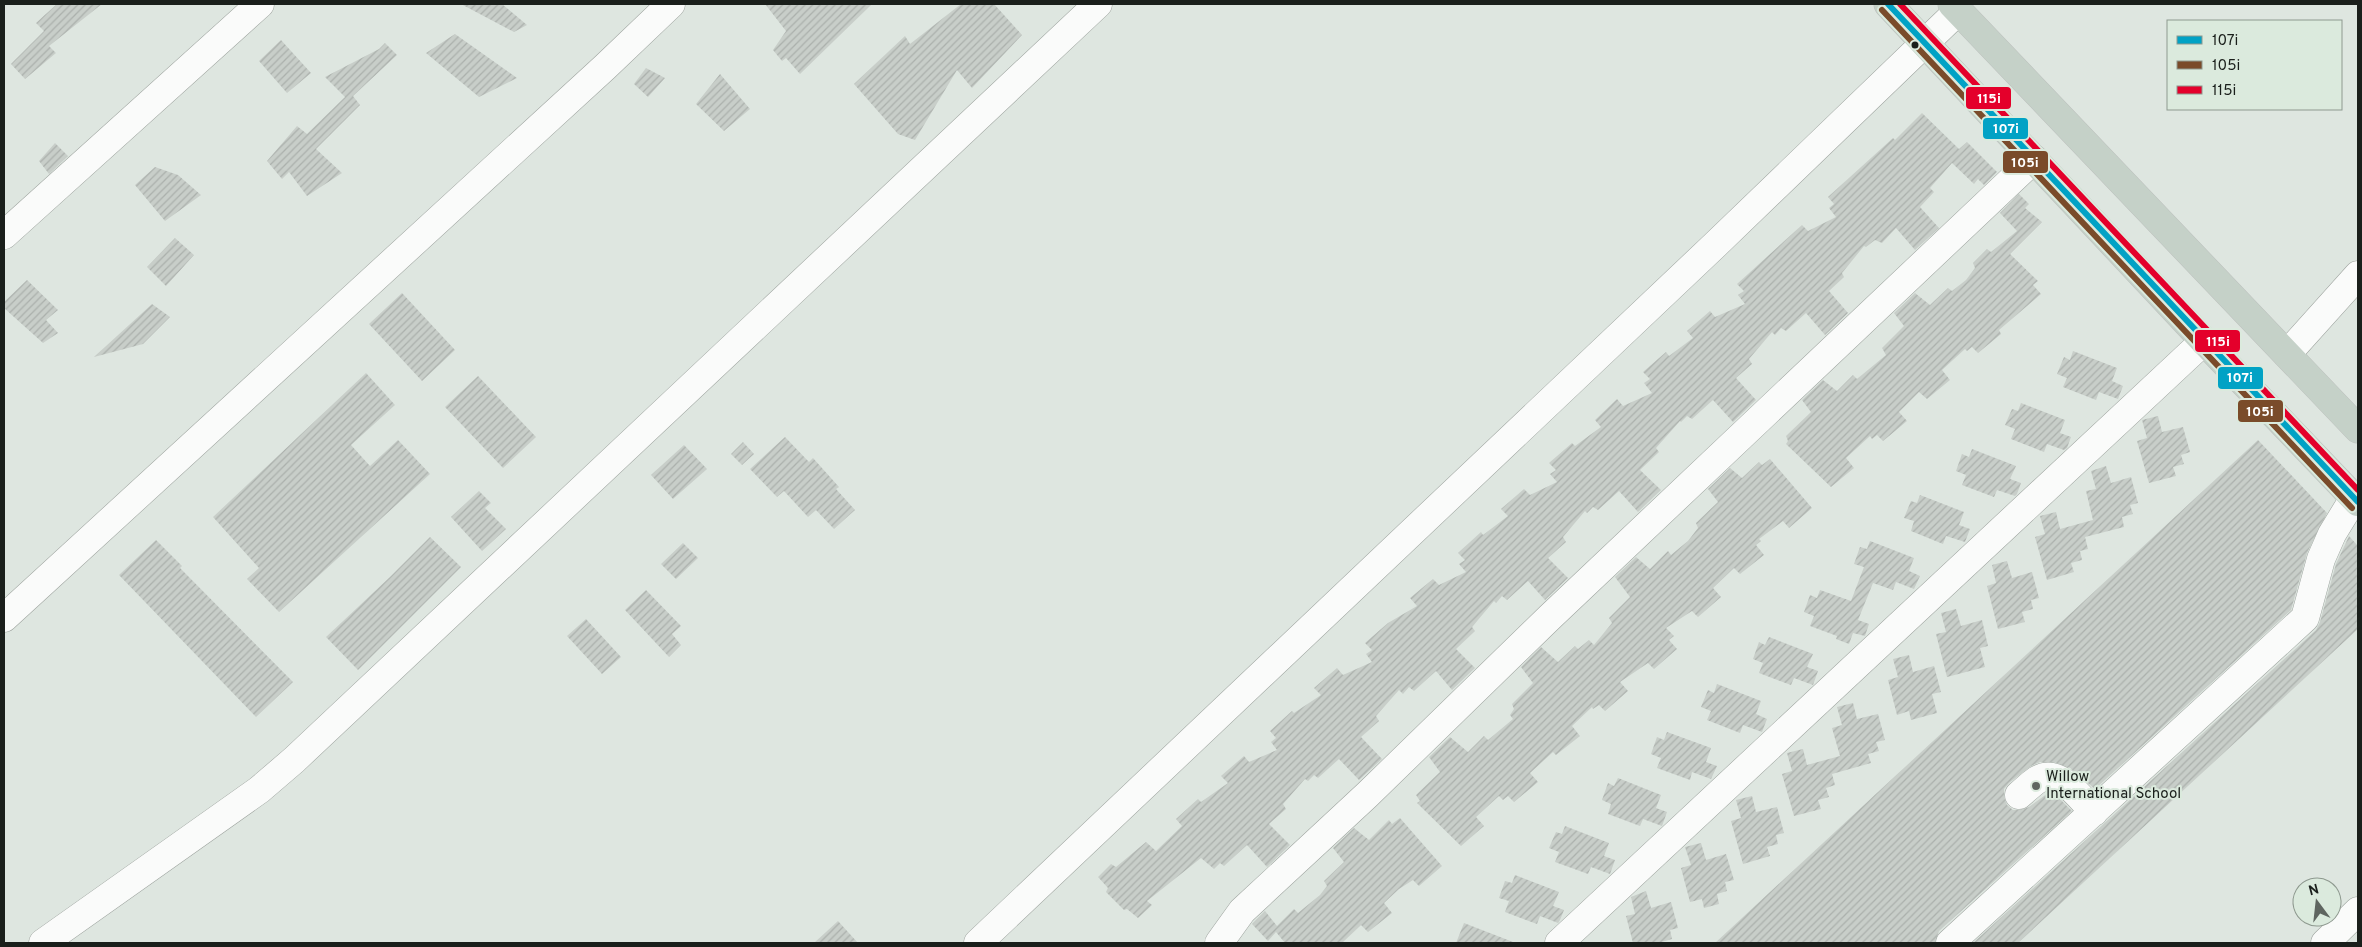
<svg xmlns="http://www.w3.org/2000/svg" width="2362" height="947" font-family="Overpass,sans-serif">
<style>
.building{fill:url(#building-hatch)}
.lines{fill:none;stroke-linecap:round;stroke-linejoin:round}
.minor-casing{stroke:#9da39e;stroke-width:29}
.highway-casing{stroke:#bdc1be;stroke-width:29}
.minor{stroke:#fafbfa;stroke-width:28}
.highway{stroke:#c5d1c8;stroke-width:28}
.bus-1-casing{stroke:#dbeadd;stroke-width:10}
.bus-2-casing{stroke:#dbeadd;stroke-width:10}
.bus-3-casing{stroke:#dbeadd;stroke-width:10}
.bus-1{stroke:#01a2c5;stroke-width:6}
.bus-2{stroke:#7a4b2a;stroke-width:6}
.bus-3{stroke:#e4002b;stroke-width:6}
.bus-dot{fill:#1a1f1b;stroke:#dbeadd;stroke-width:2}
.poi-dot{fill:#5f6560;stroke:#dbeadd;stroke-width:2}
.labels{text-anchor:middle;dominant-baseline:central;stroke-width:4;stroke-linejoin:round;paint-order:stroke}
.poi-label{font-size:15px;fill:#1a1f1b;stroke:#dbeadd;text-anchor:start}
.line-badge{stroke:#dbeadd;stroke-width:2}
.badge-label{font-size:14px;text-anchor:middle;font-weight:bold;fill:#fff}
</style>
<defs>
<pattern id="building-hatch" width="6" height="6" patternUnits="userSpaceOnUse" patternTransform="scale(1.25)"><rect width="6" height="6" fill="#c8cec9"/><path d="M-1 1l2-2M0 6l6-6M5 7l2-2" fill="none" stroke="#abb0ac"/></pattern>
</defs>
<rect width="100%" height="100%" fill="#dee6e0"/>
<!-- building -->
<path class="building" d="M57 4H102L49 46 56 53 25 79 11 64 44 31 36 23Z
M461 4H502L527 25 514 32Z
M765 4H872L800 74 786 58 782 61 773 50 786 31Z
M961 4H994L1022 35 972 88 957 70 915 140 898 134 854 84 905 36 910 44Z
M455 34 517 78 479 97 426 53Z
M281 40 311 73 287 93 259 61Z
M385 43 397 55 353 96 360 105 316 149 342 173 307 196 289 172 282 179 267 161 297 126 307 134 345 97 325 77 379 49Z
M646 68 665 78 648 97 634 84Z
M720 74 750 109 724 131 696 104Z
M1922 113 1959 149 1967 142 1997 172 1984 185 1978 179 1974 184 1952 163 1930 188 1934 192 1920 207 1939 228 1915 250 1896 228 1882 243 1875 240 1866 247 1864 246 1842 273 1844 277 1829 291 1848 313 1825 335 1806 313 1786 331 1781 328 1775 335 1772 332 1749 359 1752 364 1736 378 1756 400 1733 422 1713 400 1692 419 1687 416 1681 422 1680 421 1656 448 1659 452 1640 470 1661 490 1638 512 1619 491 1598 510 1593 507 1587 513 1585 511 1563 537 1566 542 1548 558 1568 578 1545 600 1528 581 1507 600 1502 596 1496 603 1494 601 1472 627 1475 631 1456 649 1475 668 1452 690 1436 671 1414 691 1409 687 1403 694 1399 690 1376 716 1379 721 1361 737 1382 759 1359 780 1339 759 1318 778 1314 775 1308 781 1305 779 1283 804 1286 809 1269 824 1290 845 1267 867 1247 845 1224 866 1220 863 1214 869 1201 858 1147 901 1152 905 1138 918 1127 909 1124 910 1106 892 1108 888 1098 877 1111 864 1116 867 1146 842 1156 851 1182 826 1176 819 1198 799 1201 802 1228 783 1221 776 1244 756 1249 762 1277 750 1271 742 1276 738 1270 731 1292 711 1294 713 1321 695 1314 688 1337 668 1343 675 1372 662 1366 654 1372 650 1365 643 1388 623 1417 606 1410 598 1433 579 1439 585 1466 572 1459 564 1465 560 1458 553 1481 532 1483 535 1508 516 1501 509 1524 489 1530 495 1557 482 1550 474 1556 470 1549 463 1572 443 1575 446 1601 427 1595 420 1617 399 1623 406 1652 393 1644 383 1650 379 1643 372 1666 352 1669 356 1693 338 1687 331 1710 311 1715 317 1745 304 1738 295 1744 291 1737 284 1802 225 1808 231 1836 217 1829 208 1834 204 1828 197 1893 138 1895 140Z
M55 143 68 156 49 174 39 161Z
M155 167 178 175 201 195 165 221 135 185Z
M2019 194 2029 204 2025 208 2042 222 2010 254 2038 281 2033 285 2041 294 1999 330 2001 334 1978 353 1972 347 1967 351 1965 349 1942 370 1950 380 1927 399 1919 392 1899 412 1907 421 1883 441 1877 435 1872 439 1870 436 1846 458 1854 468 1831 487 1786 444 1788 441 1786 436 1811 412 1802 400 1823 380 1837 391 1853 375 1857 379 1886 355 1882 348 1904 326 1894 313 1915 293 1930 305 1948 288 1952 291 1966 280 1975 268 1973 263 1987 249 1991 252 2017 231 2000 213Z
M175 238 194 255 166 286 147 267Z
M27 280 58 310 46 320 58 333 43 343 4 308V302Z
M402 293 455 350 422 381 369 324Z
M152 304 170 317 143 344 94 357Z
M2073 351 2117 368 2112 381 2123 386 2118 399 2099 392 2096 400 2063 387 2067 378 2057 374 2064 357 2070 360Z
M366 373 395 405 351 445 370 466 398 440 430 474 279 612 247 579 259 568 213 517Z
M478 376 536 437 503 468 445 407Z
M2021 403 2065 420 2060 433 2071 437 2067 448 2064 450 2047 444 2044 452 2011 439 2015 429 2005 425 2012 409 2018 411Z
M2158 416 2162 432 2183 427 2190 452 2181 455 2184 464 2173 467 2176 476 2149 483 2137 441 2147 438 2142 420Z
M785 437 809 462 813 458 839 487 836 489 855 510 834 529 816 510 808 517 784 491 777 497 750 469Z
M2258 440 2327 513 2307 553 2291 610 2095 789 2070 768 2054 762H2040L2031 766 2009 783 2004 789V797L2007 805 2013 810H2021L2029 807 2048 793 2059 798 2072 811 1939 931 1935 943H1715Z
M743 442 754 454 742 465 731 454Z
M684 445 707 469 673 499 651 475Z
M1972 449 2016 466 2010 479 2021 483 2017 494 2015 496 1997 490 1994 497 1962 485 1966 475 1956 471 1962 454 1969 457Z
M1770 459 1812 508 1789 528 1783 521 1759 539 1761 541 1756 545 1764 555 1740 574 1734 568 1713 588 1721 597 1698 617 1692 611 1666 628 1674 636 1669 640 1677 649 1654 669 1648 663 1620 682 1628 691 1605 711 1599 705 1593 709 1592 707 1572 726 1580 736 1556 755 1553 752 1530 773 1538 782 1514 802 1508 796 1503 800 1499 796 1476 817 1484 826 1461 846 1417 803 1420 801 1416 795 1440 772 1429 757 1450 737 1468 752 1484 736 1488 740 1513 719 1510 715 1514 709 1512 704 1533 683 1521 667 1541 647 1558 662 1575 646 1578 649 1589 640 1594 645 1612 623 1609 618 1630 597 1615 577 1636 557 1650 569 1668 551 1671 555 1688 541 1698 528 1696 523 1718 502 1708 489 1730 468 1742 478 1759 462 1762 465Z
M2106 466 2111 483 2131 477 2138 503 2130 505 2133 514 2122 517 2124 527 2085 537 2088 549 2080 551 2082 560 2071 563 2074 572 2047 580 2035 537 2045 534 2040 516 2056 512 2060 529 2093 520 2086 491 2096 489 2091 471Z
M479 491 491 503 485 508 506 529 482 551 451 517Z
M1920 495 1964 512 1959 525 1970 529 1965 542 1946 536 1943 544 1911 531 1914 521 1904 518 1911 501 1917 503Z
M2349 536 2358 546V629L2018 943H1973L2316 630 2320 622 2336 564Z
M430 537 461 567 358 670 326 637 390 577Z
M156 540 182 566 180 568 293 682 256 717 119 575Z
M1870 541 1914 558 1909 571 1920 576 1914 589 1896 582 1893 590 1873 583 1858 620 1869 624 1865 636 1853 633 1849 644 1836 639 1837 636 1810 626 1814 616 1804 612 1810 595 1817 598 1820 590 1851 601 1864 567 1854 564 1860 547 1867 549Z
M683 543 698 558 676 579 661 564Z
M2007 561 2012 578 2032 572 2039 598 2031 600 2033 609 2022 612 2025 622 1998 629 1987 586 1996 583 1992 565Z
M646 590 681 626 672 634 681 645 669 657 625 610Z
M1956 609 1961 626 1982 620 1988 646 1980 648 1985 667 1947 677 1936 634 1946 632 1941 613Z
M586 619 621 657 602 674 567 636Z
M1769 637 1813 654 1807 667 1818 671 1813 685 1794 678 1791 685 1759 673 1763 663 1753 659 1759 642 1765 645Z
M1909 655 1913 672 1934 666 1941 692 1932 694 1937 713 1911 720 1909 711 1897 715 1888 680 1898 677 1893 659Z
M1717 684 1761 701 1756 714 1767 719 1762 732 1743 725 1740 733 1707 720 1711 711 1701 707 1708 690 1714 693Z
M1853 703 1857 719 1878 714 1885 740 1876 742 1879 751 1868 754 1871 763 1832 774 1835 785 1826 788 1829 797 1818 800 1821 809 1794 816 1782 774 1792 771 1787 753 1803 749 1807 765 1840 756 1832 728 1842 725 1837 707Z
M1667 732 1711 748 1706 762 1717 766 1711 779 1692 772 1690 780 1657 768 1661 758 1651 754 1657 737 1664 740Z
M1618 778 1661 795 1656 808 1667 812 1662 826 1643 819 1640 826 1608 814 1611 804 1602 800 1608 783 1614 786Z
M1752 796 1756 812 1777 807 1784 833 1776 835 1778 844 1767 847 1770 856 1743 864 1731 821 1741 818 1736 800Z
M1400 818 1442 866 1419 886 1413 880 1399 889 1384 903 1392 913 1368 932 1361 925 1342 943H1285L1276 932 1268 941 1252 924 1265 911 1277 926 1294 909 1298 913 1320 895 1327 886 1324 881 1344 862 1333 848 1354 828 1369 840 1389 820 1392 824Z
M1565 826 1609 843 1604 856 1615 860 1610 874 1591 867 1588 874 1555 862 1559 852 1549 848 1556 832 1562 834Z
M1701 843 1706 860 1726 854 1734 880 1725 882 1727 891 1717 894 1719 904 1704 908 1702 899 1690 902 1681 868 1691 865 1685 847Z
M1515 875 1559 892 1553 906 1564 910 1560 920 1558 923 1540 916 1537 924 1505 912 1509 901 1499 898 1505 881 1512 883Z
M1646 891 1651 908 1671 902 1678 928 1670 930 1672 939 1658 943H1633L1626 916 1635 914 1631 897Z
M838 921 858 943H814Z
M1464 923 1513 942 1512 943H1456Z"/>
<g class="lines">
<defs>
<path id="minor" d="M4 235 260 4
M2287 354 2358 275
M4 618 605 67 671 4
M2019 795C2025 790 2031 784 2037 780 2059 766 2081 799 2094 812
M43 943 259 790 294 760 1098 4
M978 943 1716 244 1958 11
M1219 943 1242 911 1367 795 1550 617 2034 159
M1559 943 2204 341
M1950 943 2305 618 2321 559 2332 534 2354 498
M2325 943 2358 911"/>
<path id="highway" d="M1888 4 2204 341 2358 502
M1952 4 2358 429"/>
</defs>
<!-- minor casing -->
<use href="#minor" class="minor-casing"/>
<!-- highway casing -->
<use href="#highway" class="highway-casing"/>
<!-- minor -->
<use href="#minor" class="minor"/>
<!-- highway -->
<use href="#highway" class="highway"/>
<defs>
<path id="bus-1" d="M1888 4 2358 502"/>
<path id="bus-2" d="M1882 10 2352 508"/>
<path id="bus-3" d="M1900 4 2358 490"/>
</defs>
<!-- bus-1 casing -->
<use href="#bus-1" class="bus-1-casing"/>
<!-- bus-2 casing -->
<use href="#bus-2" class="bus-2-casing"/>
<!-- bus-3 casing -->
<use href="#bus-3" class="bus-3-casing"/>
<!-- bus-1 -->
<use href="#bus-1" class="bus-1"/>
<!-- bus-2 -->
<use href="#bus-2" class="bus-2"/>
<!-- bus-3 -->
<use href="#bus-3" class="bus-3"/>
</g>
<!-- markers -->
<circle class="bus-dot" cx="1915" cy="45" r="4.5"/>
<circle class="poi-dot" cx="2036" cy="786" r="5"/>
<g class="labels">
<!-- poi labels -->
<g class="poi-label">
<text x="2046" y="777">Willow<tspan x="2046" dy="17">International School</tspan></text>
</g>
</g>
<g class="line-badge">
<rect x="1965" y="86" width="47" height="24" rx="5" fill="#e4002b"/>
<rect x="1982" y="117" width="47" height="23" rx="5" fill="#01a2c5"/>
<rect x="2002" y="150" width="47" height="24" rx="5" fill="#7a4b2a"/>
<rect x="2194" y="329" width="47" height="24" rx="5" fill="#e4002b"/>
<rect x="2217" y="366" width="47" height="24" rx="5" fill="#01a2c5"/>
<rect x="2237" y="399" width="47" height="24" rx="5" fill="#7a4b2a"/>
</g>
<g class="badge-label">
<text x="1989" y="103">115i</text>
<text x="2006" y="133">107i</text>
<text x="2025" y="167">105i</text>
<text x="2218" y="346">115i</text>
<text x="2240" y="382">107i</text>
<text x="2260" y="416">105i</text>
</g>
<!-- border -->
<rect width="2362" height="947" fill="none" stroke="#1a1f1b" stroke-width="10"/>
<!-- legend -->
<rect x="2167" y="20" width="175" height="90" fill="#dbeadd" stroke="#8e998f"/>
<rect x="2177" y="36" width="25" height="8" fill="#01a2c5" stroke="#8e998f"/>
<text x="2212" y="45" font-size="15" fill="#1a1f1b">107i</text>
<rect x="2177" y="61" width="25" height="8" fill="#7a4b2a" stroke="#8e998f"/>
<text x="2212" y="70" font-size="15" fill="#1a1f1b">105i</text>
<rect x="2177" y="86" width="25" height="8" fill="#e4002b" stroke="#8e998f"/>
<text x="2212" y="95" font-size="15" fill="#1a1f1b">115i</text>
<!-- north arrow -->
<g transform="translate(2317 902) rotate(345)"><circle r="24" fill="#dbeadd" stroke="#8e998f"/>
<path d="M0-4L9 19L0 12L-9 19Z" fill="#5f6560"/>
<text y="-8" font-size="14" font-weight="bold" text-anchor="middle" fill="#1a1f1b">N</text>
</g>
</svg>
